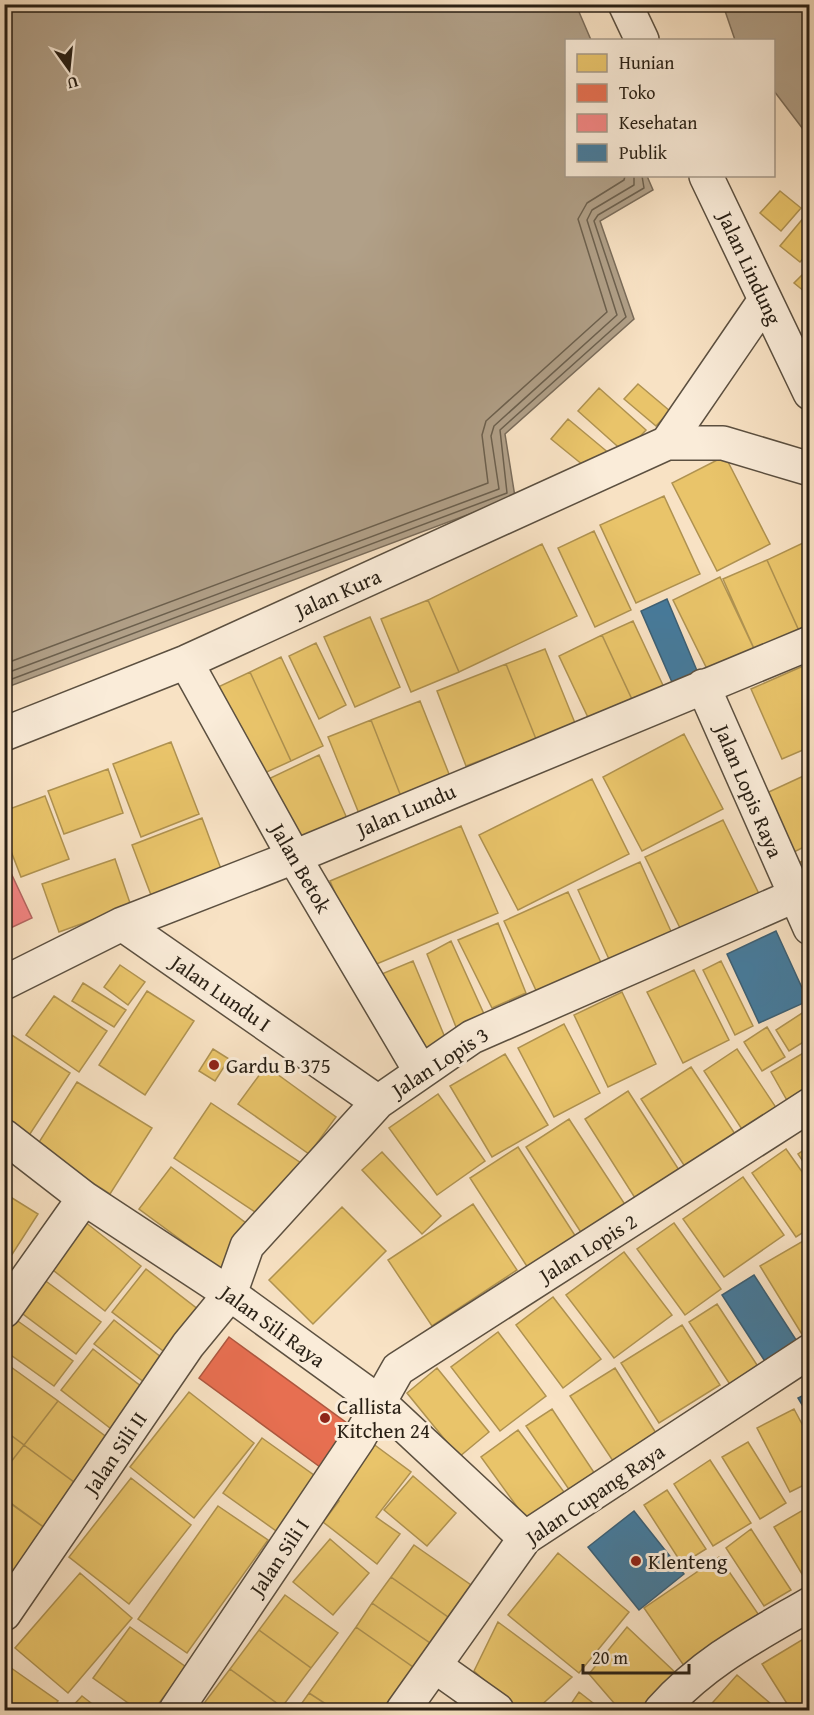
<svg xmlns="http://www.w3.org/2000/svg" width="814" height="1715" font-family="'Gentium Book Plus',serif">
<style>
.water{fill:#b1a088;stroke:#7a6c5a;stroke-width:1.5}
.homes{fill:#e9c46a;stroke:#af9250;stroke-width:1.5}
.shops{fill:#e76f51;stroke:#ae573f;stroke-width:1.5}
.health{fill:#f28482;stroke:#b56661;stroke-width:1.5}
.public{fill:#457b9d;stroke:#3c5f74;stroke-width:1.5}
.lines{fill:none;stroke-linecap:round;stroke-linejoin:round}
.shore{stroke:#6c604e;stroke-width:1.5}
.minor-casing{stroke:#5c5040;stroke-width:36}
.minor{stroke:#faecd9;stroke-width:33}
.poi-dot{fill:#8f2418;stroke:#faecd9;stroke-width:2}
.labels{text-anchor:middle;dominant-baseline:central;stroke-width:6;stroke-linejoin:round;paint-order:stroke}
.street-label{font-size:21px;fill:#281f14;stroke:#faecd9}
.poi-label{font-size:21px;fill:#281f14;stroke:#faecd9;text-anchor:start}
</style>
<rect width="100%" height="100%" fill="#f8e2c4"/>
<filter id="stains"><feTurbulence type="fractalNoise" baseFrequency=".00333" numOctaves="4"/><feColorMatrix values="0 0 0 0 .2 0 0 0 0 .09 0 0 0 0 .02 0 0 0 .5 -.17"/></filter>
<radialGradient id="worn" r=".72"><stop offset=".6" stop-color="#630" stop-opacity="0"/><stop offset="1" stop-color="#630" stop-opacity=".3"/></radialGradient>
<!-- water -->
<path class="water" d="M5 5H576L591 40H566V176H647L653 190 600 221 634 319 505 434 515 497 5 688Z
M723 5H809V137L774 91V40H735Z"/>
<!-- homes -->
<path class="homes" d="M780 191 801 208 781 231 760 213Z
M810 210V251L800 262 780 246Z
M810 267V296L794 283Z
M638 384 670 411 656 426 624 399Z
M599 388 646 430 625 453 578 411Z
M568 419 610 454 594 474 551 439Z
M725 456 770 544 717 571 672 483Z
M664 496 700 574 636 603 600 525Z
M594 531 631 610 595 627 558 548Z
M803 543 810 557V629L800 633 767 560Z
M542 544 577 616 459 672 428 600Z
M767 560 800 633 756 653 723 579Z
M720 577 756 653 710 675 673 600Z
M428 600 459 672 411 692 381 619Z
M370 617 400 687 355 707 324 637Z
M633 621 667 694 636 708 602 635Z
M602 635 636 708 593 728 559 656Z
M316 643 346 705 319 719 289 656Z
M545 649 575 723 536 739 506 664Z
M281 657 323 746 291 761 250 672Z
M810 663V747L782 759 751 689Z
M506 664 536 739 466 766 437 691Z
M250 672 291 761 260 775 218 687Z
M420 701 451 779 402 799 371 720Z
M371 720 402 799 360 816 328 737Z
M684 734 723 809 642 851 603 777Z
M171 742 199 814 141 837 113 764Z
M319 755 349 823 297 842 260 783Z
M108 769 123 813 64 834 48 791Z
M810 773V844L786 856 758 797Z
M592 779 629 854 518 910 479 835Z
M45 796 69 859 21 877 4 833V811Z
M202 818 221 869 151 895 132 845Z
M723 820 760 896 683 934 645 857Z
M461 826 498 913 367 968 330 881Z
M810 858V886L798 863Z
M115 859 131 906 59 932 42 884Z
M640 862 674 938 612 966 578 890Z
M568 892 604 969 540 999 504 921Z
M498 923 526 993 492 1008 458 940Z
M451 941 484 1014 456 1027 427 954Z
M413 961 449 1047 416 1059 372 978Z
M721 961 753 1026 735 1035 703 970Z
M120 965 145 982 128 1005 104 987Z
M694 970 729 1040 683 1063 647 992Z
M83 983 126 1010 114 1027 72 1001Z
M147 991 194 1021 145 1095 99 1065Z
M622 992 656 1064 608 1087 574 1015Z
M54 996 107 1031 79 1072 26 1035Z
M810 1008V1038L789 1051 776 1030Z
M564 1024 600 1093 554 1117 518 1048Z
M767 1027 785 1057 762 1071 744 1042Z
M4 1030 70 1073 26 1140 4 1126Z
M213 1049 229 1059 215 1081 199 1071Z
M737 1049 781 1115 747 1137 704 1071Z
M810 1049V1101L793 1111 771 1072Z
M505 1054 548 1125 492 1157 450 1086Z
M266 1066 336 1117 309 1154 238 1104Z
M691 1067 741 1143 691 1176 641 1099Z
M77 1082 152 1128 110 1194 36 1147Z
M628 1091 679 1170 635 1198 585 1119Z
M438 1094 485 1161 437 1195 389 1128Z
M211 1103 304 1165 267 1220 174 1158Z
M569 1119 626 1206 582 1234 526 1147Z
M810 1146V1172L798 1154Z
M518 1147 576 1237 528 1268 470 1178Z
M786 1149 810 1183V1228L796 1237 752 1173Z
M382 1152 441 1216 422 1234 362 1170Z
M171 1167 254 1229 223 1271 139 1209Z
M743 1177 784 1235 724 1277 683 1219Z
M4 1193 38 1214 4 1267Z
M473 1204 517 1270 432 1326 388 1260Z
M342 1207 386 1251 313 1324 269 1280Z
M85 1222 141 1266 105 1311 49 1267Z
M674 1223 721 1289 685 1315 637 1249Z
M810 1237V1332L803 1336 760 1266Z
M624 1252 672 1315 614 1358 566 1295Z
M146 1269 208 1317 175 1360 112 1312Z
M43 1279 101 1322 76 1354 19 1311Z
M553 1297 601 1359 563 1388 516 1325Z
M717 1304 761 1371 733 1389 689 1322Z
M15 1319 73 1361 54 1386 4 1350V1333Z
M114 1320 171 1365 153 1389 94 1344Z
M682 1325 720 1385 659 1423 621 1363Z
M498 1332 546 1396 500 1431 451 1367Z
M93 1349 151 1394 119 1435 61 1390Z
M4 1362 58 1401 24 1445 4 1430Z
M437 1368 489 1432 459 1457 407 1393Z
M615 1368 656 1433 613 1461 570 1396Z
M189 1392 254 1443 194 1518 130 1467Z
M58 1401 116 1444 82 1488 24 1445Z
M552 1409 595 1474 570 1491 526 1426Z
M794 1409 810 1439V1482L790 1492 757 1428Z
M4 1430 24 1445 4 1471Z
M518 1430 564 1492 526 1519 481 1457Z
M262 1438 318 1478 279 1533 223 1493Z
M748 1442 786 1503 760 1519 722 1457Z
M372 1443 411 1472 376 1517 400 1534 377 1564 323 1522 339 1501 331 1496Z
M24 1445 82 1488 49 1531 4 1498V1471Z
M710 1460 751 1523 713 1546 674 1484Z
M413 1476 456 1513 427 1546 384 1510Z
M131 1478 191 1525 129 1604 69 1557Z
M667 1490 706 1549 682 1564 644 1505Z
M4 1499 49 1531 15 1580 4 1573Z
M218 1506 268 1540 187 1653 138 1619Z
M810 1506V1577L805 1579 774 1527Z
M751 1529 791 1590 764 1606 726 1548Z
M330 1539 369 1573 333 1615 293 1582Z
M414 1545 471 1585 448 1617 391 1577Z
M558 1553 629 1612 579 1673 508 1615Z
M719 1557 763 1621 689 1673 644 1608Z
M80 1573 132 1618 68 1693 15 1648Z
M391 1577 448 1617 430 1643 372 1603Z
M285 1595 338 1633 311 1668 259 1630Z
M372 1603 430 1643 413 1667 356 1627Z
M498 1622 572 1677 536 1710H517L474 1671Z
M130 1627 186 1667 154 1710H138L93 1678Z
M356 1627 413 1667 382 1710H335L309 1693Z
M627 1627 678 1675 644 1710H620L589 1674Z
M259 1630 311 1668 282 1707 230 1669Z
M810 1635V1710H791L762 1664Z
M4 1663 58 1701 51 1710H4Z
M230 1669 282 1707 280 1710H199Z
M737 1675 778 1710H706Z
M579 1692 602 1710H567Z
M309 1693 335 1710H297Z
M82 1696 100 1710H69Z"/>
<!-- shops -->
<path class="shops" d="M229 1337 351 1426 320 1467 199 1378Z"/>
<!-- health -->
<path class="health" d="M4 858 32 918 4 931Z"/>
<!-- public -->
<path class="public" d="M667 599 703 685 678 696 641 611Z
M776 931 808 1001 759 1023 727 954Z
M754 1275 802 1349 770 1369 722 1295Z
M810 1392V1418L798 1398Z
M634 1511 684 1574 639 1610 588 1547Z"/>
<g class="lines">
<!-- shore -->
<path class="shore" d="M4 664 488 483 482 435 486 421 607 312 578 219 587 203 624 180 625 176
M4 674 499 489 491 436 494 426 617 315 587 220 592 210 634 185V176
M4 682 507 493 500 430 626 317 594 221 598 215 644 188 642 176"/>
<defs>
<path id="minor" d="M625 4 642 40
M706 176 810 393
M667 443H723L810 469
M186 662 294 857 421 1072
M703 686 810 928
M4 734 186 662 667 443 765 300
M122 924 378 1102
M4 983 122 924 294 857 810 643
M4 1136 84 1198 230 1294 379 1402 525 1538
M4 1311 84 1198
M4 1614 188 1345 230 1294 247 1246 378 1102 472 1037 794 896
M435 1666 497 1710
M176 1710 359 1438 398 1369 810 1105
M403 1710 525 1538 810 1351
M661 1710C705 1661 753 1637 810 1604"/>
</defs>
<!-- minor casing -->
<use href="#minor" class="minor-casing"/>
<!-- minor -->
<use href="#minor" class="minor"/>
</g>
<!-- markers -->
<g class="poi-dot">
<circle cx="214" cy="1065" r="6"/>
<circle cx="325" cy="1418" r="6"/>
<circle cx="636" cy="1561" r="6"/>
</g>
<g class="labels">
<!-- street labels -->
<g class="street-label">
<text transform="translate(750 268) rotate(65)">Jalan Lindung</text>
<text transform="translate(338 593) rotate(-24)">Jalan Kura</text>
<text transform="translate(749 791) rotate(67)">Jalan Lopis Raya</text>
<text transform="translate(406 810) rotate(-23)">Jalan Lundu</text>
<text transform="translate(301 868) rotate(60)">Jalan Betok</text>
<text transform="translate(221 993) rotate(35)">Jalan Lundu I</text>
<text transform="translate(440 1062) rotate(-33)">Jalan Lopis 3</text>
<text transform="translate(588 1248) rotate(-32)">Jalan Lopis 2</text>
<text transform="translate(273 1326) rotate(36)">Jalan Sili Raya</text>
<text transform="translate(115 1453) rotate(-56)">Jalan Sili II</text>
<text transform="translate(595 1494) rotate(-34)">Jalan Cupang Raya</text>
<text transform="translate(279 1557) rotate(-56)">Jalan Sili I</text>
</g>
<!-- poi labels -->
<g class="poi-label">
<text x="226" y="1065">Gardu B 375</text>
<text x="337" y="1406">Callista<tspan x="337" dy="24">Kitchen 24</tspan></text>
<text x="648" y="1561">Klenteng</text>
</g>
</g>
<!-- margin -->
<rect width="814" height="1715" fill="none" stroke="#f8e2c4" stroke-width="24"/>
<rect x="6" y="6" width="802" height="1703" fill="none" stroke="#281f14" stroke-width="3"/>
<rect x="12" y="12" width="790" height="1691" fill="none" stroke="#281f14" stroke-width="1.5"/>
<!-- legend -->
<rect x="565" y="39" width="210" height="138" fill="#faecd9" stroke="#a69a8a" stroke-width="1.5"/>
<rect x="577" y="54" width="30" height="18" fill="#e9c46a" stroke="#a69a8a" stroke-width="1.5"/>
<text x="619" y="69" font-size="18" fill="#281f14">Hunian</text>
<rect x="577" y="84" width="30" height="18" fill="#e76f51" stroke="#a69a8a" stroke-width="1.5"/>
<text x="619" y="99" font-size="18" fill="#281f14">Toko</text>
<rect x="577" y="114" width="30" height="18" fill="#f28482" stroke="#a69a8a" stroke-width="1.5"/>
<text x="619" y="129" font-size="18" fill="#281f14">Kesehatan</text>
<rect x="577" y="144" width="30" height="18" fill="#457b9d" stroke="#a69a8a" stroke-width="1.5"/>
<text x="619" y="159" font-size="18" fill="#281f14">Publik</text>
<!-- north arrow -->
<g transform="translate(69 69) rotate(165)" stroke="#faecd9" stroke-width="4.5" paint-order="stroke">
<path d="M0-4.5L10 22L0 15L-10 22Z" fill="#281f14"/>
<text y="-9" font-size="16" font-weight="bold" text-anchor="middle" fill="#281f14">U</text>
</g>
<!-- scale -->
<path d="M583 1664v9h106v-9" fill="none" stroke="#281f14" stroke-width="3"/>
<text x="592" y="1664" font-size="18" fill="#281f14" stroke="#faecd9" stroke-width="4.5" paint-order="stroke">20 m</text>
<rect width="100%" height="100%" filter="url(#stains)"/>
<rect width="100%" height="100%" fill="url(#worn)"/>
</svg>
